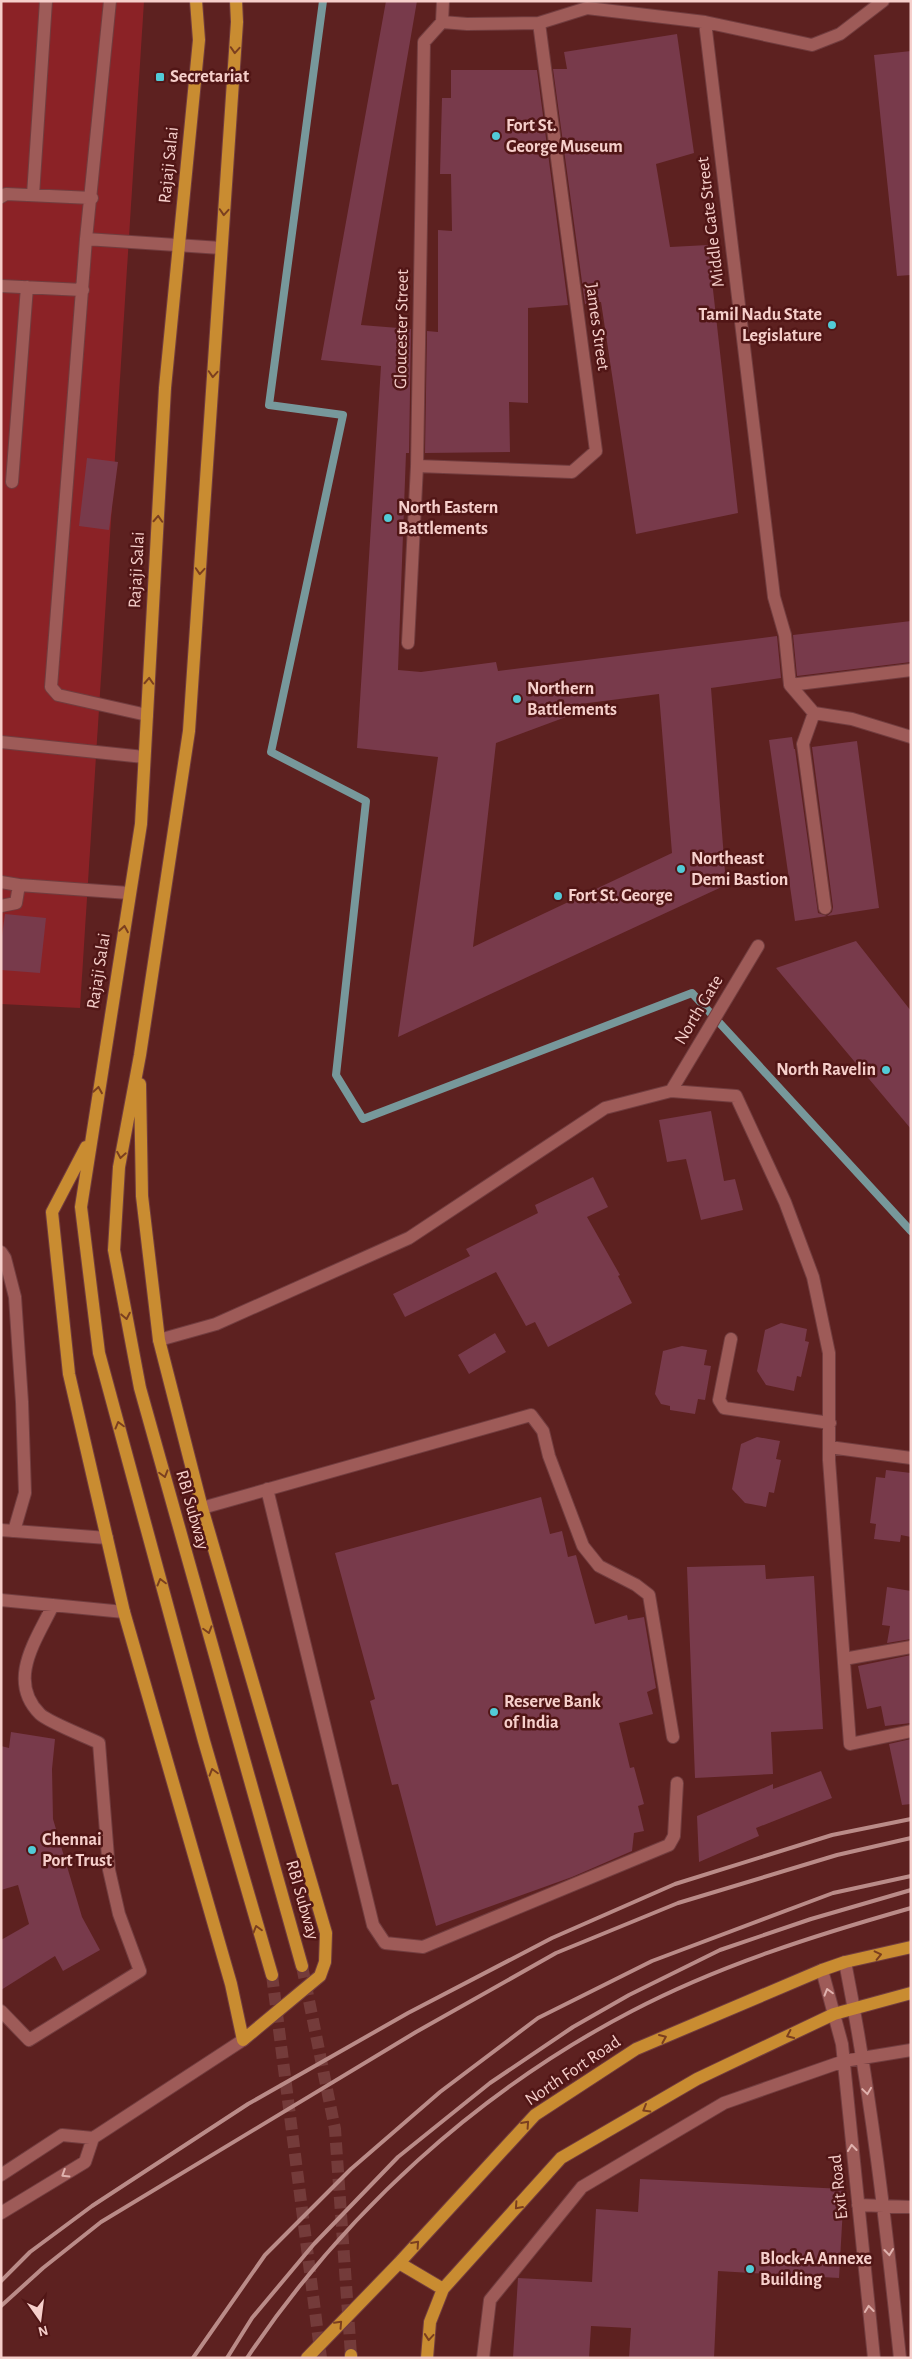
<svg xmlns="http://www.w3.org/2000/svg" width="912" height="2359" font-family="'Alegreya Sans',sans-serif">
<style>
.green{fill:#8b2226}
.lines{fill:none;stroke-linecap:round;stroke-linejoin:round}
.stream{stroke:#77989b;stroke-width:8}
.building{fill:#783a4b;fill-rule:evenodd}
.primary-tunnel{stroke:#743b3a;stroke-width:12;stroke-dasharray:12 6;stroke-linecap:butt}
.lane-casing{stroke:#723d3f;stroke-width:14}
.street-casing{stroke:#723d3f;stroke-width:14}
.primary-casing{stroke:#723d3f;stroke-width:14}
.lane{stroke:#9e5b58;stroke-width:12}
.street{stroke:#9e5b58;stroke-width:12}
.primary{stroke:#c98c31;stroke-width:12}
.rail{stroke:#ba8b88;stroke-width:4}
.oneway{stroke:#7b3f1f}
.oneway2{stroke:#e0b2ae}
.poi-dot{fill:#52cbd7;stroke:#511616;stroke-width:2}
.labels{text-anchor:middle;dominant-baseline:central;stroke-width:5;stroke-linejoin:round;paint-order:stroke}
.poi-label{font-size:18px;font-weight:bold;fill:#f6cfcb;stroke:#511616;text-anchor:start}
.street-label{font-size:18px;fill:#f6cfcb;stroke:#511616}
</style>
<rect width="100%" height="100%" fill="#5d2120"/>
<!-- green -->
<path class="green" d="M1 1H144L80 1008 1 1004Z"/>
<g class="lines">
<!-- stream -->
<path class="stream" d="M323 1 269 405 343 415 271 752 366 801 336 1075 363 1119 692 993 911 1231"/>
</g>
<!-- building -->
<path class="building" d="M386 1H417L361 325 411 329 409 453H406L398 670 421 672 496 662 498 671 777 636 781 678 711 688 726 885 398 1037 438 757 357 748 381 366 321 360ZM659 694 672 853 473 947 496 743 574 714 572 705Z
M677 34 694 153 656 164 670 247 708 245 738 513 636 534 601 302 585 304 553 69H567L564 52Z
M911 51V275L897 276 874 55Z
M451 70H537L568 305 528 308V403L509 402 510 452 425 453 427 331 438 332V230L452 231 451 174H440L442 98H451Z
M87 458 118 462 109 530 79 526Z
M911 621V662L797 676 793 635Z
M792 737 794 749H795L818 913 827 916 832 912 833 907 812 747 857 741 879 908 795 921 769 740Z
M5 914 46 918 40 973 1 970V943Z
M856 941 911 1011V1129L776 968Z
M711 1111 724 1181 735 1179 743 1210 701 1220 686 1159 667 1162 659 1120Z
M593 1177 608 1207 587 1217 620 1275 618 1276 632 1303 548 1347 535 1322 526 1326 496 1272 405 1317 393 1294 470 1256 466 1249 538 1213 535 1205Z
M781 1323 807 1329 805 1341 809 1342 801 1377 797 1376 794 1391 766 1385 757 1371 765 1330Z
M495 1333 506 1352 469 1374 458 1355Z
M682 1346 707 1350 704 1365 711 1366 705 1400 698 1399 695 1414 670 1410V1406L661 1404 655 1394 663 1351Z
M757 1437 780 1441 776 1459 781 1460 774 1493 769 1492 766 1507 745 1503 732 1489 741 1444Z
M886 1470 911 1473V1537L901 1535 900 1542 874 1539 876 1524 870 1523 876 1477 885 1478Z
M541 1497 550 1534 562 1531 568 1557 576 1555 595 1624 627 1615 628 1620 644 1617 656 1688 647 1692 653 1714 619 1723 630 1768 634 1767 644 1804 638 1806 644 1831 634 1833 632 1851 572 1877 436 1926 398 1784 392 1785 370 1701 375 1699 335 1553Z
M765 1565 766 1579 814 1576 823 1729 771 1732 773 1774 695 1778 687 1567Z
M887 1587 911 1591V1639L887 1643 890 1626 882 1625Z
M911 1655V1723L885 1726 881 1706 867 1709 858 1666Z
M11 1732 55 1739 52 1769 53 1819 82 1917 100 1950 63 1971 55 1956 1 1990V1940L29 1924 18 1885 1 1890V1746L9 1748Z
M911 1739V1804L902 1805 889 1744Z
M821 1771 832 1798 756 1828 759 1836 699 1862 697 1816 773 1784V1789Z
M640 2179 844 2189 839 2278 718 2271 714 2358H629L631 2328 591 2326 589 2358H513L518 2278 592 2282 596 2209 638 2212Z"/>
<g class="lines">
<!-- primary-tunnel -->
<path class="primary-tunnel" d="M302 1966 335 2129 351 2355
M272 1975 321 2358"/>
<defs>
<path id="lane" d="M110 1 86 239 221 248
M443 1 442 22 467 24 539 23 587 8 705 22 812 45 840 34 883 1
M705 22 774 597 785 635 790 685 814 713 852 719 911 737
M33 195 46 1
M1 197 6 194 92 198
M86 239 51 687 58 695 147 715
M1 286 83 290
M417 466 572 472 596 451 539 23
M12 482 27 287
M408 643 417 466 424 42 442 22
M790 685 911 670
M814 713 803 744 825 908
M671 1091 758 946
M731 1339 719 1400 724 1408 830 1423
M159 1340 216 1324 409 1238 605 1108 671 1091 736 1096 785 1202 813 1277 829 1353V1460L850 1744 911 1731
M829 1447 911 1458
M1 1530 107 1538
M1 1600 124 1612
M844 1659 911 1647
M845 1962C871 2093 886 2225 900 2358
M822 1970 842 2044 874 2358
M1 2011 29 2040 140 1971 119 1914 109 1870 99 1743C87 1737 48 1722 40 1714 6 1680 37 1639 53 1605
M1 2175 62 2135 93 2138
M858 2205 911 2207
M1 2213 85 2162 93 2138 243 2040
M483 2358 490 2300 582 2187 724 2103 844 2061 911 2050"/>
<path id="street" d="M1 742 144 757
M1 882 19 885
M1 906 16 903 19 885 129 893
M1 1252 5 1258 15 1297 22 1402 25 1493 14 1531
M267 1489 373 1925 385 1943 423 1947 669 1845 674 1836 677 1783
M202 1508 531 1415 543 1431 549 1456 583 1546 599 1566 636 1585 649 1595 673 1737"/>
<path id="primary" d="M196 1 199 40 165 388 141 824 81 1207 99 1353 204 1741 272 1975
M236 1 237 22 189 731 140 1055 119 1167 114 1250 140 1388 302 1966
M86 1147 52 1212 69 1374 124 1612 231 1984 243 2040 320 1976 325 1962 326 1933 202 1508 159 1340 142 1196 140 1084
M399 2263 443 2289
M351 2355V2358
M307 2358 399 2263 535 2115 636 2049 822 1970 845 1962 911 1947
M427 2358 430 2322 443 2289 561 2158 697 2079 834 2014 911 1993"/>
</defs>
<!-- lane casing -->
<use href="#lane" class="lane-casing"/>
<!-- street casing -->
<use href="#street" class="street-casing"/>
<!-- primary casing -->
<use href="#primary" class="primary-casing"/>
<!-- lane -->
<use href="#lane" class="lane"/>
<!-- street -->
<use href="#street" class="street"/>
<!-- primary -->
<use href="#primary" class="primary"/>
<!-- rail -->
<path class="rail" d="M1 2281 30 2252 92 2206 248 2104 408 2013 552 1938 675 1884 832 1835 911 1819
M1 2306 43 2268 101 2222 416 2032 556 1953 678 1903 837 1855 911 1838
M193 2358 265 2255 351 2169 440 2092 538 2018 652 1961 833 1893 911 1876
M227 2358 252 2318 314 2244 398 2157 490 2083 573 2027 629 1995 720 1950 811 1919 911 1890
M247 2358C344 2213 478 2091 632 2011 720 1965 816 1935 911 1908"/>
</g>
<!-- one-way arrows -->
<defs><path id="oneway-chevron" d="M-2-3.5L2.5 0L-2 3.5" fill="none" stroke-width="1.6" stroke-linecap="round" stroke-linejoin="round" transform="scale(1.25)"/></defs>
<g class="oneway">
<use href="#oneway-chevron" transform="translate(235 50) rotate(94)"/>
<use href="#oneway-chevron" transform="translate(224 212) rotate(94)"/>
<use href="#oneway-chevron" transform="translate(213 374) rotate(94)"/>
<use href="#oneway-chevron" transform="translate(158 519) rotate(-87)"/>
<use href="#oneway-chevron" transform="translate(200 571) rotate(94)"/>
<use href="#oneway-chevron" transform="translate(149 681) rotate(-87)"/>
<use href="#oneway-chevron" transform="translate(124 929) rotate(-81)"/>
<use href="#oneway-chevron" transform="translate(98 1090) rotate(-81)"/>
<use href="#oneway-chevron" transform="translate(121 1155) rotate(100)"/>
<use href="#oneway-chevron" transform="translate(126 1316) rotate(79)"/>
<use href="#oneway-chevron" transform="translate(119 1425) rotate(-105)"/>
<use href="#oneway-chevron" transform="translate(164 1474) rotate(74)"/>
<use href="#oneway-chevron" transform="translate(161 1582) rotate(-105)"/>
<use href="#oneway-chevron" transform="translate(208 1630) rotate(74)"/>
<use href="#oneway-chevron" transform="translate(213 1772) rotate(-106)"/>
<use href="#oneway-chevron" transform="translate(257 1929) rotate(-106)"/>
<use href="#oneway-chevron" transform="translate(878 1955) rotate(-13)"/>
<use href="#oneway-chevron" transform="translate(790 2035) rotate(155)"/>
<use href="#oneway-chevron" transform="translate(663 2038) rotate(-23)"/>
<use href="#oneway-chevron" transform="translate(646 2109) rotate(150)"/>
<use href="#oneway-chevron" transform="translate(526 2124) rotate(-48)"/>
<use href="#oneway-chevron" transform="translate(518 2206) rotate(132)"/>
<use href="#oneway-chevron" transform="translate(416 2244) rotate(-48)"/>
<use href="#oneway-chevron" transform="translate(339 2324) rotate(-47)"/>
<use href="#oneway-chevron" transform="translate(429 2337) rotate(95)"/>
</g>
<g class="oneway2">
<use href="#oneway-chevron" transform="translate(828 1992) rotate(-106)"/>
<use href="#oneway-chevron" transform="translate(867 2091) rotate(82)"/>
<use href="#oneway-chevron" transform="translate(852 2148) rotate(-96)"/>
<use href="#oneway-chevron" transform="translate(65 2174) rotate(148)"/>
<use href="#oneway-chevron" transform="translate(889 2252) rotate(84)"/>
<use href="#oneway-chevron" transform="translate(869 2309) rotate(-96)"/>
</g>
<!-- markers -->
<g class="poi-dot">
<rect x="155" y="72" width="10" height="10" rx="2.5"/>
<circle cx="496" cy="136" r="5"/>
<circle cx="832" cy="325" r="5"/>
<circle cx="388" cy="518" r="5"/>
<circle cx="517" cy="699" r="5"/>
<circle cx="681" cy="869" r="5"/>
<circle cx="558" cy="896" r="5"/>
<circle cx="886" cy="1070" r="5"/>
<circle cx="494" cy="1712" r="5"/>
<circle cx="32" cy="1850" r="5"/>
<circle cx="750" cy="2269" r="5"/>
</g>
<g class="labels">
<!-- poi labels -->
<g class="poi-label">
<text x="170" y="77">Secretariat</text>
<text x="506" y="126">Fort St.<tspan x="506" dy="21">George Museum</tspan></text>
<text x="822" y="315" text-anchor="end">Tamil Nadu State<tspan x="822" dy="21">Legislature</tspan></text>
<text x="398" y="508">North Eastern<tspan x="398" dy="21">Battlements</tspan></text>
<text x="527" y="689">Northern<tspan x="527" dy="21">Battlements</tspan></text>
<text x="691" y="859">Northeast<tspan x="691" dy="21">Demi Bastion</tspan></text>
<text x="568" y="896">Fort St. George</text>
<text x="876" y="1070" text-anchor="end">North Ravelin</text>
<text x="504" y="1702">Reserve Bank<tspan x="504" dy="21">of India</tspan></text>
<text x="42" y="1840">Chennai<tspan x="42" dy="21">Port Trust</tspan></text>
<text x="760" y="2259">Block-A Annexe<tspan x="760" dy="21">Building</tspan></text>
</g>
<!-- street labels -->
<g class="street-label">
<text transform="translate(169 165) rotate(-84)">Rajaji Salai</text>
<text transform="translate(711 222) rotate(-97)">Middle Gate Street</text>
<text transform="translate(597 327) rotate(82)">James Street</text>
<text transform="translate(402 329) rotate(-89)">Gloucester Street</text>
<text transform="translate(137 570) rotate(-87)">Rajaji Salai</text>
<text transform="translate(99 971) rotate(-81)">Rajaji Salai</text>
<text transform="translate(699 1010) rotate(-59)">North Gate</text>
<text transform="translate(192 1510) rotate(74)">RBI Subway</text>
<text transform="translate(302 1900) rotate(74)">RBI Subway</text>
<text transform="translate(573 2071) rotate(-34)">North Fort Road</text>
<text transform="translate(839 2187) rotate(-96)">Exit Road</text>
</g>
</g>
<!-- border -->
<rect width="912" height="2359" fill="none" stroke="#f6cfcb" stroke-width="5"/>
<!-- north arrow -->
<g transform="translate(40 2319) rotate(166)" stroke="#511616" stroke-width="4" paint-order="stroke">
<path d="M0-4L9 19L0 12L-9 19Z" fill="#f6cfcb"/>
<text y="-8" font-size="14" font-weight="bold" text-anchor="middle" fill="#f6cfcb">N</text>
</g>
</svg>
